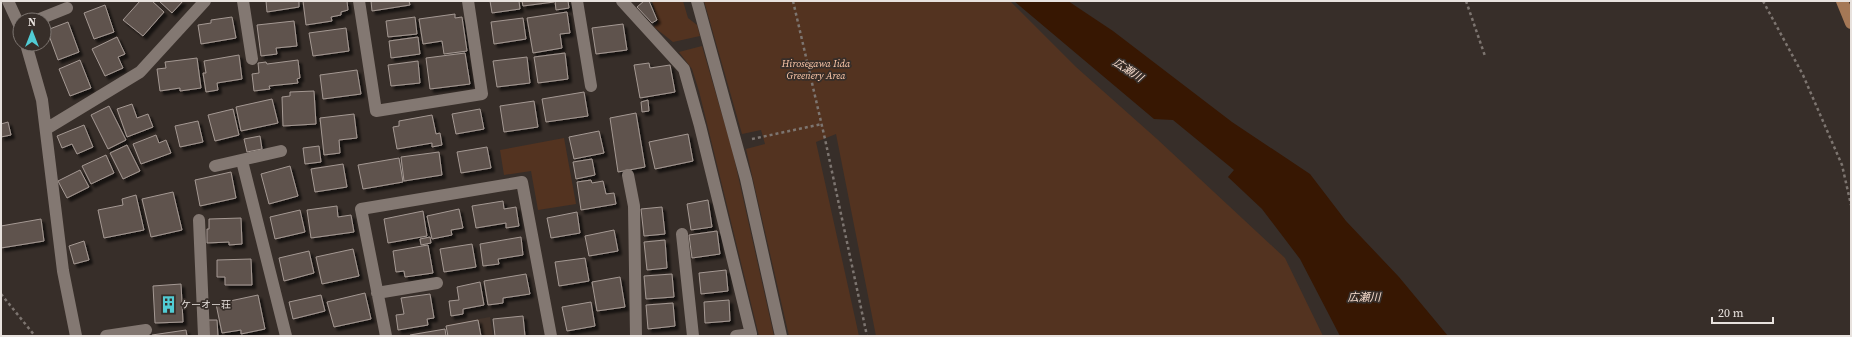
<svg xmlns="http://www.w3.org/2000/svg" width="1852" height="337" font-family="'Source Serif 4','Noto Sans JP',serif">
<style>
.built{fill:#43342b}
.green{fill:#533320}
.water{fill:#371702}
.building{fill:#5e534e;stroke:#a59993;filter:url(#shadow)}
.lines{fill:none;stroke-linecap:round;stroke-linejoin:round}
.path{stroke:#7d7570;stroke-width:2.5;stroke-dasharray:3 3;stroke-linecap:butt}
.street{stroke:#837872;stroke-width:12}
.secondary{stroke:#a57856;stroke-width:12}
.labels{text-anchor:middle;dominant-baseline:central;stroke-width:3.5;stroke-linejoin:round;paint-order:stroke}
.park-label{font-size:10px;font-style:italic;fill:#fdc8aa;stroke:#372e29}
.poi-label{font-size:10px;fill:#e8e2de;stroke:#372e29;text-anchor:start}
.water-label{font-size:11px;font-style:italic;fill:#f8ddce;stroke:#372e29}
</style>
<defs>
<filter id="shadow"><feDropShadow dx="3.5" dy="3.5" stdDeviation="1" flood-color="#0009"/></filter>
</defs>
<rect width="100%" height="100%" fill="#372e29"/>
<!-- built -->
<path class="built" d="M490 317 493 336H448L446 325Z"/>
<!-- green -->
<path class="green" d="M652 1H683L688 18 697 25 700 36 673 42 654 27 658 22Z
M704 1H1010L1076 67 1157 139 1285 258 1323 336H876L836 134 816 142 859 336H789L746 149 765 144 761 130 742 134Z
M702 46 732 149 774 336H759L699 91 692 69 679 52Z
M564 138 576 204 538 210 531 171 504 175 500 150Z"/>
<!-- water -->
<path class="water" d="M1014 1H1068L1113 31 1232 122 1310 174 1346 221 1399 277 1448 336H1340L1300 259 1262 209 1228 177 1234 170 1173 120 1154 119Z"/>
<!-- building -->
<path class="building" d="M140 1H152L164 12 143 36 123 20Z
M159 1H183L172 13Z
M266 1H299V7L267 12Z
M303 1H347L348 10 341 12V15L331 17 332 21 306 25Z
M371 1H409L410 5 372 11Z
M490 1H519L520 9 492 13Z
M522 1H554V2L523 6Z
M555 1H568L569 8 556 10Z
M644 1H649L657 20 652 23 637 7Z
M105 5 114 32 94 39 84 13Z
M567 12 570 33 560 34 562 48 533 53 527 18Z
M455 14V18L462 17 467 51 444 54 442 41 423 44 419 19Z
M232 17 236 38 201 44 198 25 211 23V20Z
M415 17 417 34 388 37 386 21Z
M523 18 526 39 494 44 491 22Z
M294 21 297 46 276 48 277 54 261 56 257 25Z
M68 22 79 52 58 60 47 30Z
M623 24 627 50 596 54 592 28Z
M346 28 349 51 313 56 309 33Z
M117 37 125 54 118 57 123 68 105 76 92 49Z
M418 37 420 54 391 58 389 41Z
M465 53 470 84 430 89 426 58Z
M565 53 568 79 538 83 534 57Z
M239 55 242 79 217 83 218 90 206 92 203 73H206L204 61Z
M527 57 530 83 497 87 493 61Z
M197 58 201 88 180 91V88L160 91 157 69 166 68 165 62Z
M80 60 91 88 70 96 59 69Z
M298 60 300 78 297 79 298 83 269 86 270 89 254 91 252 74 259 73 258 63 266 62 267 64Z
M418 61 420 83 391 86 388 65Z
M649 63 650 68 670 65 675 92 640 98 634 65Z
M357 70 361 94 323 99 320 75Z
M314 91 316 124 283 126 282 97 290 96V92Z
M584 92 588 116 546 122 542 99Z
M272 99 278 123 241 131 236 107Z
M648 100 649 111 642 112 641 102Z
M534 101 538 127 504 132 500 106Z
M132 104 137 118 148 114 153 127 127 137 117 109Z
M109 106 126 140 108 149 91 115Z
M233 109 239 135 215 141 208 115Z
M480 109 484 129 456 134 452 114Z
M636 113 645 167 618 172 610 118Z
M354 114 357 138 339 140 340 153 324 155 320 118Z
M432 115 436 134 440 133 442 145 432 147V143L397 149 393 127 399 126V121Z
M198 121 203 142 180 147 175 126Z
M8 122 11 135 1 137V124Z
M84 125 93 147 77 154 72 144 62 148 57 136Z
M599 131 604 153 574 159 569 137Z
M688 134 693 161 655 169 649 142Z
M156 135 159 143 166 140 171 153 141 164 133 144Z
M260 136 262 149 247 152 244 139Z
M127 145 140 171 123 179 110 153Z
M319 146 321 162 305 164 303 148Z
M487 147 491 168 461 173 457 152Z
M439 152 442 175 404 181 401 157Z
M106 155 114 173 91 184 82 166Z
M399 158 403 182 363 189 358 165Z
M592 159 595 175 576 179 573 162Z
M343 164 347 187 315 192 311 169Z
M290 166 298 196 269 204 261 174Z
M80 170 89 187 67 198 58 181Z
M231 172 236 198 200 206 195 180Z
M591 180 592 183 603 181 606 194 614 193 616 204 581 210 577 182Z
M173 192 182 230 151 237 142 199Z
M136 195 144 230 104 238 98 210 123 205 122 199Z
M708 200 712 227 691 230 687 204Z
M503 201 504 209 516 207 519 226 506 228V223L476 228 472 206Z
M337 206 338 217 351 215 354 232 311 238 307 210Z
M662 207 665 234 644 236 641 209Z
M459 209 463 228 451 230 452 235 432 239 427 216Z
M300 210 305 232 275 239 270 217Z
M423 211 427 236 388 243 384 219Z
M577 212 580 233 551 238 547 218Z
M241 218 242 244 229 245V242L207 243V229H209V219Z
M41 219 44 241 1 248V226Z
M614 230 618 251 589 256 585 236Z
M717 231 720 254 692 258 689 235Z
M430 237 431 243 421 245 420 239Z
M521 237 523 255 498 259 499 264 483 266 480 244Z
M665 240 667 268 647 270 644 242Z
M84 241 89 260 74 264 69 246Z
M472 244 476 267 444 272 440 249Z
M428 245 433 273 405 277 404 271 396 272 393 251Z
M353 249 359 276 322 284 316 257Z
M309 251 314 273 284 281 279 258Z
M585 258 589 281 559 286 555 262Z
M251 259 252 285H225V277H217V260Z
M726 270 728 291 701 294 699 273Z
M526 274 530 294 503 298V303L488 305 484 281Z
M672 274 674 297 646 299 644 276Z
M620 277 625 307 597 311 592 282Z
M480 282 484 305 463 309V314L451 316 449 301 459 300 457 287Z
M181 284 183 322 155 323 153 286Z
M365 293 371 319 334 327 327 302Z
M430 294 434 318 427 319 428 325 398 330 396 315 404 314 401 298Z
M258 295 265 329 241 334V330L222 333 216 304Z
M321 295 325 311 293 319 289 302Z
M729 300 730 321 705 323 704 302Z
M591 302 595 326 567 331 562 307Z
M673 303 675 326 648 329 646 305Z
M523 316 525 336H495L493 319Z
M208 320H217L218 336H208Z
M478 320 481 336H448L446 326Z
M445 329 446 336H410V335Z
M186 330 187 336H152V335Z"/>
<g class="lines">
<!-- path -->
<path class="path" d="M793 1 825 139 867 336
M1466 1 1485 56
M1763 1 1803 75 1842 165 1851 205
M752 139 822 124
M1 294 35 336"/>
<!-- street -->
<path class="street" d="M8 1 20 27
M243 1 252 59
M359 1 376 111 482 94 468 1
M577 1 591 86
M622 1 684 69 700 126 751 334 736 336
M697 1 746 179 781 336
M37 20 67 8
M26 44 42 100 63 271 76 336
M46 129 140 72 205 1
M242 161 286 336
M215 166 281 151
M628 175 634 206 636 336
M199 220 204 336
M682 234 693 336
M377 293 437 283
M106 336 146 330
M386 336 361 209 522 182 551 336"/>
<!-- secondary -->
<path class="secondary" d="M1842 1 1851 23"/>
</g>
<!-- icons -->
<defs>
<symbol id="building-bare" viewBox="-9 -9 18 18"><path d="M-4-6H4V6H1V3H-1V6H-4ZM-2.5-4.3h1.7v1.8h-1.7ZM.8-4.3h1.7v1.8H.8ZM-2.5-1h1.7V.8h-1.7ZM.8-1h1.7V.8H.8Z" fill="#51ccd4" stroke="#372e29" stroke-width="2.5" paint-order="stroke"/></symbol>
</defs>
<g fill-rule="evenodd">
<use href="#building-bare" x="156" y="292" width="25" height="25"/>
</g>
<g class="labels">
<!-- park labels -->
<g class="park-label">
<text x="816" y="63">Hirosegawa Iida<tspan x="816" dy="12">Greenery Area</tspan></text>
</g>
<!-- poi labels -->
<g class="poi-label">
<text x="181" y="304">ケーオー荘</text>
</g>
<!-- water labels -->
<g class="water-label">
<text transform="translate(1128 70) rotate(33)">広瀬川</text>
<text x="1364" y="297">広瀬川</text>
</g>
</g>
<!-- border -->
<rect width="1852" height="337" fill="none" stroke="#e8e2de" stroke-width="4"/>
<!-- north arrow -->
<g transform="translate(32 32)"><circle r="19" fill="#372e29" stroke="#7e7671"/>
<path d="M0-3L7 15L0 10L-7 15Z" fill="#51ccd4"/>
<text y="-6" font-size="11" font-weight="bold" text-anchor="middle" fill="#e8e2de">N</text>
</g>
<!-- scale -->
<path d="M1712 317v6h61v-6" fill="none" stroke="#e8e2de" stroke-width="2"/>
<text x="1718" y="317" font-size="12" fill="#e8e2de" stroke="#372e29" stroke-width="3" paint-order="stroke">20 m</text>
</svg>
